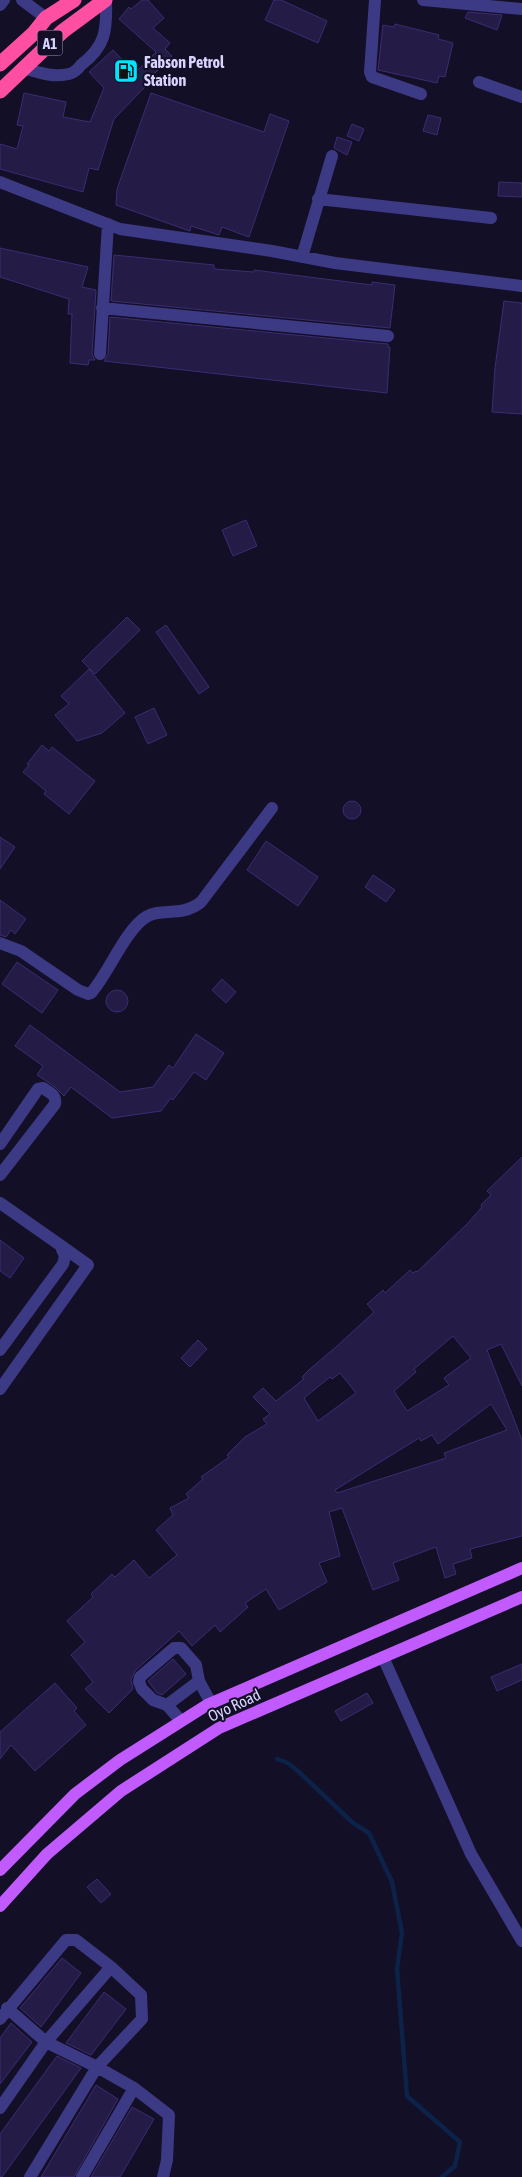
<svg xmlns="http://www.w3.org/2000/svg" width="522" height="2177" font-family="'Asap Condensed',sans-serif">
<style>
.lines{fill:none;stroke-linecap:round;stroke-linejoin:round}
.stream{stroke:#0c2248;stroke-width:4.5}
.building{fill:#241b47;stroke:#3b2d73;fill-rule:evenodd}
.minor{stroke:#3d3a85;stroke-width:12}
.major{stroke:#c25bff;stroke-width:12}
.highway{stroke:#ff4fa3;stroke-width:15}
.labels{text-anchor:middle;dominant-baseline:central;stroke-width:4;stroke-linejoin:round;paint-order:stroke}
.shield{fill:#130f26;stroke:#9e99be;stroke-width:1}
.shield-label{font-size:15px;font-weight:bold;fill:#d9d4ff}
.poi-label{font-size:16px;font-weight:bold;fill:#d9d4ff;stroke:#130f26;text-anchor:start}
.street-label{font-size:16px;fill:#d9d4ff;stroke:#130f26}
</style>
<rect width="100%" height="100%" fill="#130f26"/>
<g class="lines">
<!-- stream -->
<path class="stream" d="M277 1759 288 1763 299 1772 353 1823 369 1833 392 1882 402 1933 397 1969 407 2096 460 2142 455 2166 442 2177"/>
</g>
<!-- building -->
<path class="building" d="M142 0H148L164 18 153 28 170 43 165 49 172 56 145 83V87L114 119 98 170 89 168 83 192 0 169V144L17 149 23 126 17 125 24 93 66 102 63 117 90 122 104 88 89 72 113 50 135 73 156 52 119 19 129 7 131 9Z
M274 0H281L327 21 318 43 265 20Z
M468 12 502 15 497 30 465 18Z
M395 24 439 35 438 39 453 43 445 77 439 76 437 83 378 70 383 25 394 27Z
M151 93 264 132 270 114 289 121 249 237 222 227 219 235 191 226 190 231 187 230 116 205 117 189Z
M428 115 441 118 437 135 423 131Z
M352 124 364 129 359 141 347 136Z
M337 137 352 142 347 155 334 148Z
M499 182 522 183V197L498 196Z
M0 248 88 267 82 287 96 290 92 354 95 360H89L88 365 70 363 72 314H68L69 299 0 277Z
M114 255 214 265V269L254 272V270L372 285V282L395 285 390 328 111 301Z
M504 301 522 303V414L492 412 495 368Z
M110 317 388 344V347H390L387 393 104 361 108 354Z
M246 520 257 546 233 556 222 530Z
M127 617 140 630 95 674 82 661Z
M166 625 209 687 199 694 156 632Z
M89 669 125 713 102 733 77 741 55 715 69 704 61 696Z
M154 708 167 735 148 744 135 717Z
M42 745 49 751 52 747 95 781 69 814 44 794 46 791 23 772 29 765 27 764Z
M343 810a9 9 0 1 1 18 0a9 9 0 1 1-18 0Z
M0 837 15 847 0 869Z
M266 841 318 877 298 906 247 870Z
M373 875 395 890 386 902 365 887Z
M0 900 26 919 15 934 11 930 6 937 0 935Z
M17 962 58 990 42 1013 2 984Z
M222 979 236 992 226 1003 212 990Z
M106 1001a11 11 0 1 1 22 0a11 11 0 1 1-22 0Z
M30 1025 120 1092 153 1087 169 1065 173 1068 196 1034 224 1053 206 1080 194 1072 173 1100 171 1098 161 1111 112 1118 71 1087 64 1096 55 1087 37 1075 43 1066 15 1046Z
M522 1157V1386L501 1344 487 1350 522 1440V1536L470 1549 472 1558 453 1564 456 1574 445 1578 436 1547 393 1563 399 1580 373 1590 342 1508 329 1512 340 1556 319 1563 327 1582 279 1610 266 1589 245 1603 248 1607 220 1632 215 1625 192 1646 179 1631 135 1671 131 1680 133 1689 109 1713 85 1689 93 1682 71 1655 85 1642 67 1621 93 1597 91 1594 112 1574 115 1577 134 1560 149 1578 177 1555 156 1530 173 1515 170 1508 189 1498 186 1494 203 1479 201 1477 229 1457 227 1455 245 1437 267 1424 263 1419 270 1414 253 1397 263 1388 276 1401 304 1379 302 1377 310 1369 336 1347 374 1312 367 1304 383 1290 385 1293 410 1270 413 1273 416 1271 417 1272 468 1223 482 1207 481 1205 491 1195 487 1191ZM453 1336 471 1358 444 1378 449 1385 407 1411 394 1391 416 1372 414 1369ZM340 1373 356 1393 318 1421 304 1398 330 1377 332 1379ZM491 1404 507 1430 444 1453 446 1458 337 1493 335 1490 419 1438 421 1441 432 1435 438 1444Z
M0 1240 24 1258 10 1278 0 1271Z
M198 1340 207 1349 190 1367 181 1358Z
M173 1659 186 1674 162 1695 157 1693 148 1681Z
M522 1664V1680L497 1691 491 1677Z
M55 1683 77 1708 74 1711 86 1725 35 1771 11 1745 0 1759V1732Z
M367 1693 373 1703 341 1721 335 1711Z
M97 1879 111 1894 101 1903 87 1887Z
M62 1958 81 1973 41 2027 20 2008Z
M104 1992 126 2009 91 2055 66 2043Z
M11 2023 32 2042 0 2084V2038Z
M57 2056 81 2068 2 2177H0V2134Z
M96 2085 118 2099 74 2177H41Z
M132 2107 154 2119 120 2177H91Z"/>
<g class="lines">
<!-- minor -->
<path class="minor" d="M22 0 46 18
M375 0 370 72 372 77 421 94
M423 0 522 9
M0 5 4 0
M23 68C37 72 53 78 69 74 73 73 78 69 81 65 106 46 107 30 106 0
M479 82 522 97
M0 182 120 229 272 251 335 263 522 286
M318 199 491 218
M302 257 332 156
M102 308 388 336
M100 354 108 224
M0 943 21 951 78 990 88 994 91 993C108 974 126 929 146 917 162 907 181 918 201 902L272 808
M0 1144 38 1089 43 1088C50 1093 57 1095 55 1104L0 1175
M0 1203 60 1245 65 1256 63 1264 0 1350
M0 1389 88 1265 60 1245
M383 1657 471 1854 522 1941
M167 1705 199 1681
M181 1721 167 1705 153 1700 142 1689 139 1682 140 1677 174 1648H181L196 1665 199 1681 211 1703
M7 2008 46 2042 97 2067 134 2088 169 2115 167 2160 163 2177
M0 2019 66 1940H76L111 1967 141 1995 142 2019 97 2067 30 2177
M0 2108 46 2042 111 1967
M82 2177 134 2088"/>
<!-- major -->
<path class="major" d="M0 1870 75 1794 120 1760 207 1705 522 1568
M0 1906 47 1854 121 1791 219 1728 522 1597"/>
<!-- highway -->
<path class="highway" d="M0 64 34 33 46 18 74 0
M0 91 63 31 105 0"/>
</g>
<!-- icons -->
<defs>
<symbol id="fuel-square" viewBox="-11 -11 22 22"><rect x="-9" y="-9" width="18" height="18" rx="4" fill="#00e5ff" stroke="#130f26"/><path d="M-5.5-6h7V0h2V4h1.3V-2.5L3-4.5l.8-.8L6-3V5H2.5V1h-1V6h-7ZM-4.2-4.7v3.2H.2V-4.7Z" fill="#111"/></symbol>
</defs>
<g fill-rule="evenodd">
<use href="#fuel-square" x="112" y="57" width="28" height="28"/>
</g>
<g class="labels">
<!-- shield labels -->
<rect class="shield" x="37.5" y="30.5" width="25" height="25" rx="4"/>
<g class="shield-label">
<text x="50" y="43">A1</text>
</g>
<!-- poi labels -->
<g class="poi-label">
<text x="144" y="62">Fabson Petrol<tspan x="144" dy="18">Station</tspan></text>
</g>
<!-- street labels -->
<g class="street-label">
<text transform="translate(234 1705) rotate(-25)">Oyo Road</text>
</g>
</g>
</svg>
